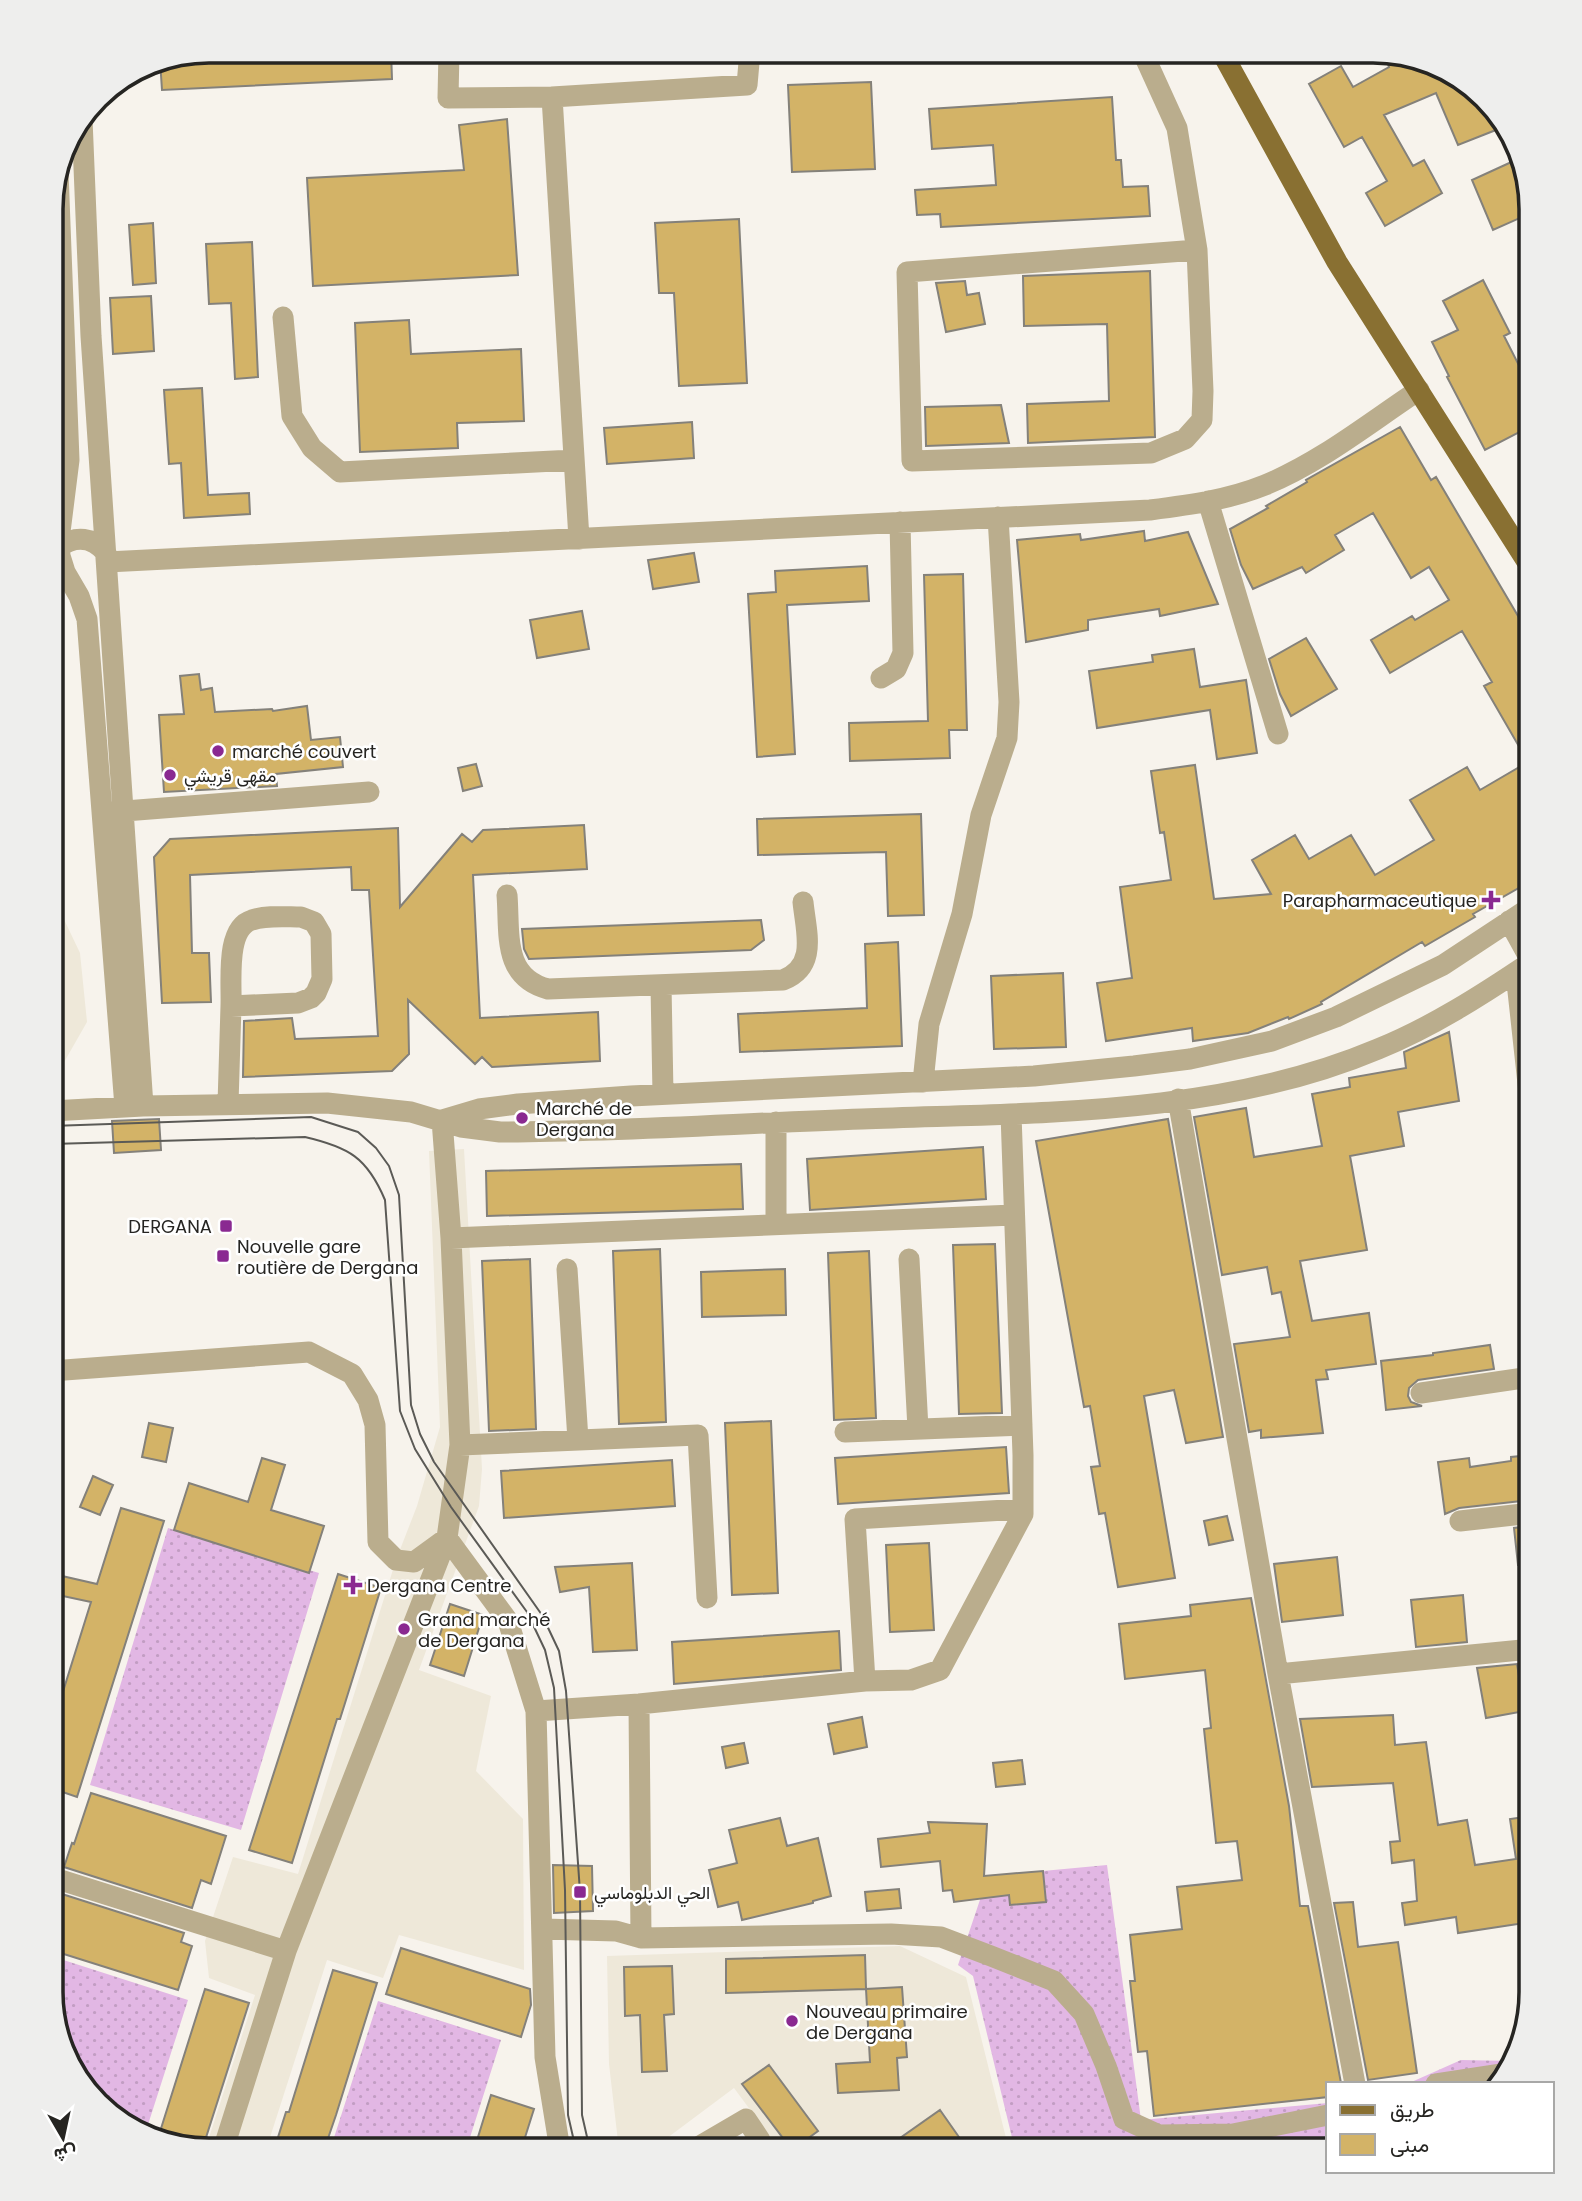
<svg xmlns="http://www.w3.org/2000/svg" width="1582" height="2201" font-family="Poppins,Vazirmatn,sans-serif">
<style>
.built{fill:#eee8d9}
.grass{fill:url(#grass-dots)}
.building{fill:#d3b367;stroke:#84817a;stroke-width:2}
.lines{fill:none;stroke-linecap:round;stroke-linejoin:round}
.minor{stroke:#baad8d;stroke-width:21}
.major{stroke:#897032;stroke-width:21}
.tram{stroke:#5b5a56;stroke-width:2}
.poi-dot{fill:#8a2991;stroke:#fff;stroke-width:2.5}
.labels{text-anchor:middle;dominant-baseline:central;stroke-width:5;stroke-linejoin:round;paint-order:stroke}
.poi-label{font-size:18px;fill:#262522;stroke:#fff;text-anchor:start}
.rim{fill:none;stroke:#262522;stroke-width:3.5}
</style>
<defs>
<pattern id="grass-dots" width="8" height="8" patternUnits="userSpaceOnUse" patternTransform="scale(1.75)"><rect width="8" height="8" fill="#e2b7e4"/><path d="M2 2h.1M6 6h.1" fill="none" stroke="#c29dc3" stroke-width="1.8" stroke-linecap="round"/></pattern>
</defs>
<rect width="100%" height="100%" fill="#f7f3ec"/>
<!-- built -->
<path class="built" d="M51 892 80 953 87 1022 51 1085Z
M464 1149 482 1469 479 1506 419 1670 491 1696 476 1771 523 1819 524 1970 399 1935 383 1978 327 1960 266 2150H205L255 1995 209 1978 205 1941 233 1857 298 1874 396 1560 417 1506 440 1427 429 1151Z
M900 1946 966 1977 1009 2150H851L840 2137 821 2150H780L734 2088 651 2150H619L609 2064 607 1956Z"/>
<!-- grass -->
<path class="grass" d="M168 1528 319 1573 241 1830 90 1785Z
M1107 1865 1141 2120 1328 2103V2150H1015L973 1976 958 1965 988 1876Z
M51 1956 188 2000 145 2134 129 2129 72 2072 51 1992Z
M378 2001 501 2040 466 2150H330Z
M1461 2060 1513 2061 1510 2072 1498 2084H1407Z"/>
<!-- building -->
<path class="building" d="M209 51H391L392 79 162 90 160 60Z
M1383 51 1453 72 1506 126 1458 145 1436 93 1384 115 1413 166 1424 160 1442 193 1385 226 1366 193 1387 181 1362 137 1344 147 1309 84 1341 66 1353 87 1389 67Z
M871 82 875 169 792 172 788 85Z
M1112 97 1116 160H1121L1123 187 1148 186 1150 216 941 227 940 214 917 215 915 190 996 185 993 145 932 149 929 109Z
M507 119 518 275 313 286 307 178 464 170 459 125Z
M1518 159 1531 213 1493 230 1472 180Z
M739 219 747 383 679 386 674 293H659L655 223Z
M153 223 156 283 133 285 129 225Z
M252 242 258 377 235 379 231 303 209 304 206 244Z
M1150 271 1155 437 1028 443 1027 404 1109 401 1107 324 1024 326 1023 276Z
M1483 280 1510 333 1504 336 1531 389V426L1485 450 1447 377 1449 376 1432 342 1458 330 1443 301Z
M965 281 967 295 979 293 985 324 946 332 936 283Z
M151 296 154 351 113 354 110 298Z
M409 320 411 354 521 349 524 421 457 423 458 448 360 452 355 323Z
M202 388 208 495 249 493 250 514 184 518 181 463 169 464 164 390Z
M1001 405 1009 443 926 446 925 407Z
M692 422 694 458 607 464 604 428Z
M1400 427 1431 480 1436 477 1531 638V881L1473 914 1475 917 1425 946 1422 942 1321 1002 1322 1004 1289 1019 1288 1017 1248 1033 1193 1041 1192 1028 1106 1041 1097 983 1132 978 1120 887 1171 880 1164 832 1160 833 1151 771 1195 765 1214 899 1271 894 1252 860 1295 835 1309 859 1351 835 1375 875 1434 840 1410 800 1467 767 1480 790 1528 762 1484 686 1492 682 1462 631 1390 673 1371 640 1412 616 1415 620 1449 600 1429 567 1411 578 1373 513 1335 535 1344 550 1306 573 1302 567 1253 589 1241 565 1230 529 1268 508 1266 506 1307 482 1306 480Z
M1144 531 1145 541 1188 532 1218 604 1160 616 1159 609 1088 620V630L1026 642 1017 540 1080 534 1081 540Z
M694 553 699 582 653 589 648 560Z
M867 566 869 601 787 605 795 754 757 757 748 594 776 592 775 571Z
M963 574 967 730H949L950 758 850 761 849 723 928 721 924 575Z
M582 611 589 649 537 658 530 620Z
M1306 638 1337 689 1291 716 1280 694 1269 659Z
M1194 649 1200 687 1246 680 1257 753 1217 759 1210 710 1097 728 1089 671 1153 662 1152 655Z
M199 674 201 690 212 688 215 712 272 709 273 711 307 706 311 740 340 737 343 767 276 774 277 786 164 792 159 715 184 714 180 676Z
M476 764 482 786 463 791 458 768Z
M921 814 924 915 888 916 886 852 758 855 757 819Z
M584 825 587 869 473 875 480 1018 598 1012 600 1061 492 1067 482 1057 475 1064 408 1000 409 1054 392 1071 243 1077 244 1021 292 1018 295 1039 378 1036 369 890H352L351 867 190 875 192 953H209L211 1002 162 1003 154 857 170 839 398 828 400 907 462 834 472 842 483 830Z
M761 920 764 940 751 950 529 959 524 949 522 929Z
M898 942 902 1046 740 1052 738 1014 867 1008 865 944Z
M1063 973 1066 1047 994 1049 991 976Z
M1449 1032 1459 1101 1398 1112 1404 1146 1350 1156 1367 1250 1300 1261 1312 1321 1369 1313 1376 1364 1326 1370 1328 1379 1316 1380 1323 1433 1261 1438V1430L1249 1432 1234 1344 1290 1337 1281 1292 1272 1294 1267 1267 1222 1275 1194 1117 1246 1108 1254 1157 1322 1146 1312 1094 1350 1087 1349 1078 1406 1068 1404 1052Z
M159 1119 161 1150 114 1153 112 1121Z
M1168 1119 1223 1437 1186 1443 1174 1390 1144 1396 1175 1578 1118 1587 1105 1513 1099 1514 1091 1467 1100 1466 1090 1406 1084 1407 1036 1141Z
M983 1147 986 1199 810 1210 807 1159Z
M741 1164 743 1209 487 1216 486 1171Z
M995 1244 1002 1413 959 1414 953 1245Z
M660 1249 666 1422 619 1424 613 1251Z
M869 1251 876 1418 834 1420 828 1253Z
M530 1259 536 1429 489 1431 482 1261Z
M785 1269 786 1315 702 1317 701 1272Z
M1490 1345 1494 1369 1418 1380 1409 1388 1408 1396 1411 1402 1422 1406 1386 1410 1381 1361 1433 1355V1353Z
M771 1421 778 1593 732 1595 725 1423Z
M149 1423 173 1428 166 1462 142 1457Z
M1006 1447 1009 1493 838 1504 835 1458Z
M1531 1455V1500L1459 1508 1445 1514 1438 1462 1469 1458 1470 1467 1511 1461V1457Z
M262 1458 285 1465 271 1510 324 1526 309 1573 174 1530 189 1483 248 1502Z
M672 1460 675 1506 504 1518 501 1471Z
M93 1476 113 1485 100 1515 80 1507Z
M121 1508 164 1521 77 1797 51 1788V1730L91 1602 58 1595 62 1576 97 1584Z
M1227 1516 1233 1540 1209 1545 1204 1521Z
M1531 1526V1564L1518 1565 1514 1528Z
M929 1543 934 1630 890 1632 886 1545Z
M1337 1557 1343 1615 1282 1622 1274 1564Z
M632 1563 637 1650 593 1652 589 1587 560 1592 555 1567Z
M338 1574 381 1588 340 1719H337L292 1863 249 1850Z
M1463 1595 1467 1642 1416 1647 1411 1600Z
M1251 1598 1289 1806 1300 1906H1308L1341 2083 1328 2084V2097L1154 2116 1147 2051 1138 2052 1130 1981H1135L1130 1935 1182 1929 1177 1887 1242 1880 1237 1841 1216 1843 1204 1729 1211 1728 1205 1670 1125 1679 1119 1624 1191 1616 1190 1605Z
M450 1604 483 1615 464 1676 430 1665Z
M839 1631 841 1670 674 1684 672 1642Z
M1517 1664 1525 1711 1486 1718 1477 1668Z
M1393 1715 1395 1745 1426 1742 1438 1825 1467 1820 1475 1865 1516 1859 1510 1819 1531 1816V1922L1458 1933 1456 1917 1405 1925 1402 1903 1417 1901 1414 1860 1392 1863 1390 1842 1400 1841 1393 1783 1312 1787 1300 1719Z
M862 1717 867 1747 834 1754 828 1724Z
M744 1743 748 1763 726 1768 722 1747Z
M1022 1760 1025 1784 996 1787 993 1763Z
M91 1793 226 1836 211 1884 201 1880 192 1908 64 1867 72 1843 74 1844Z
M780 1818 787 1846 818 1838 831 1896 813 1901V1903L742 1920 738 1902 718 1907 709 1870 737 1863 729 1830Z
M928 1822 987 1824 984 1876 1043 1871 1046 1902 1010 1905 1009 1895 954 1902 952 1890 943 1891 940 1861 881 1867 878 1839 930 1833Z
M553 1865 592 1866 593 1911 554 1913Z
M899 1889 901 1908 867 1911 865 1892Z
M62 1894 184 1933 181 1942 192 1946 178 1990 51 1950V1928Z
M1353 1902 1358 1947 1398 1942 1417 2073 1368 2080 1334 1903Z
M401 1948 530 1989 531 2005 521 2037 386 1994Z
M865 1955 866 1989 726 1993V1959Z
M672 1966 674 2014 664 2015 667 2071 642 2072 640 2015 625 2016 624 1967Z
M333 1970 377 1983 336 2115 324 2150H274L286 2112H289Z
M902 1987 907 2057 897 2058 899 2090 838 2093 836 2064 870 2062 866 1989Z
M205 1989 249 2003 202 2150H199L158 2138Z
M769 2065 818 2131 792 2150 742 2084Z
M491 2095 534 2109 521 2150H474Z
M940 2110 968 2150H883Z"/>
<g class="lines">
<!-- minor -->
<path class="minor" d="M449 51 448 98 552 97 579 539
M1142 51 1177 128 1197 250 1203 391 1202 420 1185 439 1151 453 912 461 907 272 1197 250
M552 97 747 85 750 51
M82 119 91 336 143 1106
M58 172 69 460 59 540 60 556 65 572 79 596 87 619 125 1107
M283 317 292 416 312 448 340 472 574 460
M1208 501 1278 734
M59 547C76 535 93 537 106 553
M107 562 1150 510C1189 505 1228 500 1265 485 1321 462 1369 423 1419 390
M881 678 896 669 903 653 900 522
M112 812 369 792
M507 895C510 933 502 977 548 989L783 980C818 966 806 932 803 902
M301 917 314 922 321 934 322 979 316 993 311 998 298 1003 231 1006C232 982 225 928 252 920 266 915 286 917 301 917Z
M1509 921 1531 961
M1516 973 1531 1111
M661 985 663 1094
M923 1082 929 1024 962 914 981 815 1007 738 1009 702 998 517
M1178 1099 1278 1674 1355 2084
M228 1104 231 1006
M51 1111 143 1106 327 1103 411 1112 461 1127 500 1132C620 1132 742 1123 862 1119 1034 1112 1217 1117 1378 1049 1432 1027 1482 995 1531 962
M442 1120 479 1109 518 1104 631 1096 1034 1076 1134 1066 1190 1059 1272 1041 1336 1017 1443 965 1531 907
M776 1224V1122
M451 1238 1014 1215
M909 1259 918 1429
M567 1269 578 1440
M51 1371 309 1352 352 1374 368 1400 375 1425 378 1542 396 1560 414 1562 447 1538
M1421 1393 1531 1377
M845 1432 1022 1425
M460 1445 698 1435 707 1598
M1460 1521 1531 1513
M447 1538 508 1621 536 1711 545 2057 560 2150
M1278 1674 1531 1649
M865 1681 855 1519 1023 1509
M639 1704 641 1938 891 1934 941 1937 991 1956 1054 1981 1084 2014 1106 2066 1124 2119 1159 2135 1233 2134 1328 2115
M536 1711 639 1704 865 1681 911 1680 940 1670 1023 1514V1455L1011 1114
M51 1877 286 1951
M543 1929 616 1931 641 1938
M1436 2084 1508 2073
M223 2150 286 1951 447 1538 460 1445 451 1238 442 1120
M693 2150 746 2119 760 2140 745 2150"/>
<!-- major -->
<path class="major" d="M1221 51 1337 262 1531 568"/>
<!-- tram -->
<path class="tram" d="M51 1126 311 1117 358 1132 376 1148 389 1166 399 1195 411 1405 420 1434 434 1462 542 1615 559 1651 566 1691 580 1892 582 2115 590 2150
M51 1144 305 1137C348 1147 367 1157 385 1200L400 1411 415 1449 451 1507 527 1612 545 1650 554 1688 565 1890 568 2115 576 2150"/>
</g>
<!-- markers -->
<g class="poi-dot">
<circle cx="218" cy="751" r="7"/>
<circle cx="170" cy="775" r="7"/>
<path d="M1487.5 889.5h7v7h7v7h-7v7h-7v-7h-7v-7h7z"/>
<circle cx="522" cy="1118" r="7"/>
<rect x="219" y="1219" width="14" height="14" rx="3.5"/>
<rect x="216" y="1249" width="14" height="14" rx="3.5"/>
<path d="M349.5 1574.5h7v7h7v7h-7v7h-7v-7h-7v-7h7z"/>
<circle cx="404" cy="1629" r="7"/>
<rect x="573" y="1885" width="14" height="14" rx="3.5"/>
<circle cx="792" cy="2021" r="7"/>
</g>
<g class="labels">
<!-- poi labels -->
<g class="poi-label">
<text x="232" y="751">marché couvert</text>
<text x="184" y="775">مقهى قريشي</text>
<text x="1477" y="900" text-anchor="end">Parapharmaceutique</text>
<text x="536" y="1108">Marché de<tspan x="536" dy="21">Dergana</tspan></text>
<text x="212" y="1226" text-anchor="end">DERGANA</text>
<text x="237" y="1246">Nouvelle gare<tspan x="237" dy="21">routière de Dergana</tspan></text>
<text x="367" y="1585">Dergana Centre</text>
<text x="418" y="1619">Grand marché<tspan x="418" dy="21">de Dergana</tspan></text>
<text x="594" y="1892">الحي الدبلوماسي</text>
<text x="806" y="2011">Nouveau primaire<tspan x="806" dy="21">de Dergana</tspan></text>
</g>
</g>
<!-- crop -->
<path d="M0 0H1582V2201H0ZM209 63H1373A146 146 0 0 1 1519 209V1992A146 146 0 0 1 1373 2138H209A146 146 0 0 1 63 1992V209A146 146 0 0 1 209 63Z" fill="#eeeeed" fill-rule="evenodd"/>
<path class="rim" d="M209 63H1373A146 146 0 0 1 1519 209V1992A146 146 0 0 1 1373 2138H209A146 146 0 0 1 63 1992V209A146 146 0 0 1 209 63Z"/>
<!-- legend -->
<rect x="1326" y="2082" width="228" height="91" fill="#ffffff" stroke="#a8a8a7" stroke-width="2"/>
<rect x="1340" y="2105" width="35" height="10" fill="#897032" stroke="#a8a8a7" stroke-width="2"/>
<text x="1390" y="2117" font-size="21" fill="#262522">طريق</text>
<rect x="1340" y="2134" width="35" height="21" fill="#d3b367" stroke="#a8a8a7" stroke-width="2"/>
<text x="1390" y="2152" font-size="21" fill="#262522">مبنى</text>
<!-- north arrow -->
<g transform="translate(63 2138) rotate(171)" stroke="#ffffff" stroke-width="5" paint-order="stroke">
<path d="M0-5L12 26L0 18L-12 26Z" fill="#262522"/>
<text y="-10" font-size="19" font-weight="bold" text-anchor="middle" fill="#262522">ش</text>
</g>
</svg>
